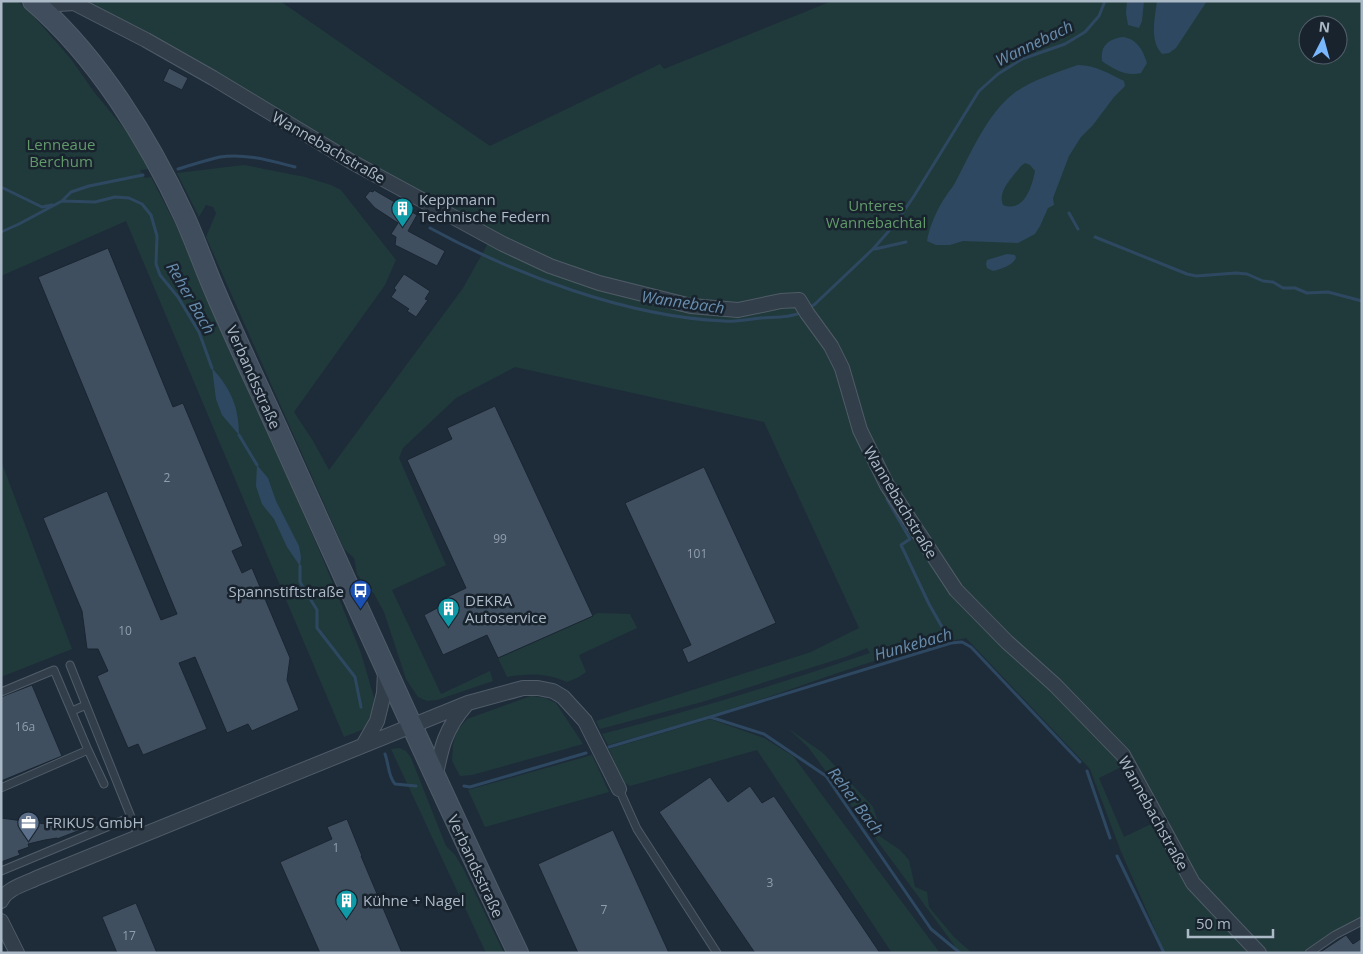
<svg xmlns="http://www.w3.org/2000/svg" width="1363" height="954" font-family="'Open Sans',sans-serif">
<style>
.green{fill:#203a3b;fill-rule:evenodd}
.water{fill:#2e4861;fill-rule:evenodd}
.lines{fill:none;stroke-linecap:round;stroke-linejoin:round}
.stream{stroke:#2e4861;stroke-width:3}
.building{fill:#3f4f5f;stroke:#1a2530}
.service-casing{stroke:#505c68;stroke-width:9}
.minor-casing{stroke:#505c68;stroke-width:16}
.secondary-casing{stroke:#505c68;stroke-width:22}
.service{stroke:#323e4a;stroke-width:7}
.minor{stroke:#323e4a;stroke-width:14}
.secondary{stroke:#404d5d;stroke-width:20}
.labels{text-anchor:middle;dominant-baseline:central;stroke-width:5;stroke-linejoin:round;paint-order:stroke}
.number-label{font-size:12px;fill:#919ead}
.park-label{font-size:15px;fill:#62996a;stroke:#18232e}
.street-label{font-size:15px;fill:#acb9c7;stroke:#18232e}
.poi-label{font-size:15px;fill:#acb9c7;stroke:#18232e;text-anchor:start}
.water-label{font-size:16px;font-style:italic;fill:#698dad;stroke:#18232e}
</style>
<rect width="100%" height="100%" fill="#1e2c3a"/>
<!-- green -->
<path class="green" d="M1 1H17L30 12 71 59 94 92 132 138 150 169 140 170 145 178 151 177 182 237 248 384 325 564 361 653 374 698 371 714 364 729 344 737 126 221 1 276Z
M77 1H280L490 146 660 64 664 69 832 1H1362V921L1335 935 1309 953H1259L1193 883 1162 834 1190 885 1253 953H1165L1120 849 1090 769 966 638C902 649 841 672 780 693 723 712 666 729 608 745L602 734C692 711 781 683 870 653L867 648 845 657 702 702 600 729 596 721 811 652 859 628 764 422 515 367 456 398 403 448 399 458 446 565 392 590 441 694 490 671 493 681 437 700 427 701 418 697 406 679 384 612 373 592 370 593 357 574 354 558 344 549 206 237 216 213 213 207 206 205 199 217 177 173 244 165 305 177 331 185 341 190 396 260 385 285 294 412 313 441 329 470 463 288 490 240C537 267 589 284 642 297 673 305 703 312 735 312 755 312 774 302 795 302L817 332 839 370 860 435 865 431 845 366 825 330 809 312 802 298 781 299 737 307 691 304 600 281 551 264 504 241 290 122 148 36ZM1308 25H1338V55H1308ZM1125 765 1155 822 1124 837 1099 778Z
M1 461 72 649 1 677Z
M598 613 630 614 637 628 579 655 586 672 579 677 567 682C547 673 528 673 507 677L498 658Z
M531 696 545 698 556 703 583 744 472 775 460 776 452 761 453 744 457 731 467 719Z
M710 719 764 738 793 756 940 953H892L757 750 630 786 623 782 609 749Z
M789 729 823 753 873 807 879 824 878 835 900 850 909 860 915 887 927 892 929 907 954 937 972 953H960L808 747Z
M399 748 406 751 411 758 446 846 455 855 464 870 504 953H486L391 749Z
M592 755 609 792 485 827 468 790Z"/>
<!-- water -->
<path class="water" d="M1127 1H1144L1142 21 1139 28 1128 25 1126 13Z
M1157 1H1207L1176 48 1169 53 1162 54C1149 40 1155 18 1157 1Z
M1123 37C1137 39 1143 50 1147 63L1141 73C1127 77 1113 69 1102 61 1100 46 1108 39 1123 37Z
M1078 65C1096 65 1109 74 1124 81L1125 86 1114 97 1093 125 1081 137 1069 156 1053 198 1054 205 1048 208 1040 226 1035 234 1018 243 963 241 950 245H936L927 241C929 227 938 207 946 196 949 191 952 188 955 183 970 155 987 114 1013 94 1029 81 1058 72 1078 65ZM1025 163 1030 165 1035 171C1032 187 1024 213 1003 205 997 191 1013 177 1021 166Z
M1007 254 1015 255 1016 258C1012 266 1001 269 993 271L987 268 986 264 987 260Z
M212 368C231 389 239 407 239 435L222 415 216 399Z
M257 465 268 478 276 501 299 546 301 557 300 566 287 547 274 519 262 504 256 486Z"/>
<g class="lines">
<!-- stream -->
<path class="stream" d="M178 169C192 165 206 160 220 157 245 153 271 161 295 167
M1 187 42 207 52 205
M62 201 95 202 115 197 129 198 142 204 151 215 157 236 156 264 160 275 178 297 199 332 212 368
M1069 213 1078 229
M430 228C514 274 627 317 724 321 736 322 749 319 761 318 774 317 791 318 802 312
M1 232 19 224 62 201 71 192 89 186 143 175
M1095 237 1187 274 1196 276 1236 273 1247 274 1263 281 1273 282 1283 288H1295L1307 293 1328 292 1362 301
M875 249 906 242
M808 309 815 304 873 249 895 224 914 196 979 91 998 74 1022 59 1065 44 1085 32 1099 16 1105 1
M239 435 257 465
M887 499 910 539 901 545 929 604 951 643
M300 566V582L317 610V628L355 677 361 707
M710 717 951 643 962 642 971 647 1080 762
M609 747 710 717 764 734 826 776 931 929 960 953
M385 754C389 765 388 776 395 784L416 786
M1087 771 1110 838
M464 786 470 787 586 753
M1117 856 1164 953"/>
</g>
<!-- building -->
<path class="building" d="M169 68 188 78 182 90 163 81Z
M374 190 417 215 408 231 445 251 437 266 395 245 396 237 391 234 398 223 375 208 365 197 370 191 373 192Z
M108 248 173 407 183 403 243 546 232 551 242 573 252 568 290 658 287 680 299 710 252 731 248 724 227 733 195 657 179 663 207 729 143 755 138 744 128 748 97 676 108 671 98 649H87L82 611 43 518 107 491 161 620 177 614 38 277Z
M404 274 430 291 425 299 428 300 416 317 407 311 409 309 391 297 396 290 394 288Z
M495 406 593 616 498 658 487 635 443 655 424 615 441 606 439 601 466 588 407 460 452 439 447 428Z
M704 467 776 623 688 663 682 649 691 645 625 503Z
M32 685 62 756 1 781V697Z
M710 777 728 802 750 786 762 803 774 796 880 953H755L659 812Z
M1 818 83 829 57 839V838L45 840 28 844 29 847 18 851 20 855 1 862Z
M347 819 362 856H361L402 953H320L280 862 332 839 327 827Z
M613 830 669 953H578L538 864Z
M136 903 157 953H117L102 917Z
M1346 935 1353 944 1362 938V953H1319Z"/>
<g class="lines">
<defs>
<path id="service" d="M70 665 139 837
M1 692 54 670 88 750 1 788
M72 711 86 705
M88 750 104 784
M619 789 637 829 717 953
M1 871 131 817
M1309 953 1335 935 1362 921"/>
<path id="minor" d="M43 10 58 4 74 3 146 40 213 78 352 162 503 244 550 266 599 283 691 306 738 310 781 301 799 300 807 313 831 346 842 368 860 430 887 485 956 590 1007 642 1055 685 1123 755 1193 883 1259 953
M364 744 377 721 384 693 385 672
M435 779C441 748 445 729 466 705
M1 901C7 888 25 884 37 878L468 703 523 688H538L553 691 563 697 585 721 619 789
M1 921 17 953"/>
<path id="secondary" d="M33 1C97 56 149 140 184 216 196 242 205 269 217 296 236 340 257 384 277 428 356 604 435 779 518 953"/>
</defs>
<!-- service casing -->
<use href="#service" class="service-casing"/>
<!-- minor casing -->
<use href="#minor" class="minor-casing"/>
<!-- secondary casing -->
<use href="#secondary" class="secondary-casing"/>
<!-- service -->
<use href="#service" class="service"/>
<!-- minor -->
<use href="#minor" class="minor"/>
<!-- secondary -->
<use href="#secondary" class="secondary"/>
</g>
<!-- icons -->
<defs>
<symbol id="building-pin" viewBox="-11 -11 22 30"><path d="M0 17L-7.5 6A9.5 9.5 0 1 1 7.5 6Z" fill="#0f9aa8" stroke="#18232e"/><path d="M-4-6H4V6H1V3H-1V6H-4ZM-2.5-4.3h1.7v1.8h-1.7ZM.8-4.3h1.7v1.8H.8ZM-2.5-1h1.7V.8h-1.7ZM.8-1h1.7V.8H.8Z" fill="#fff"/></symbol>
<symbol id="bus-pin" viewBox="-11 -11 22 30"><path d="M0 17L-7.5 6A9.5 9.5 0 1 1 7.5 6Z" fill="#1a4fb4" stroke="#18232e"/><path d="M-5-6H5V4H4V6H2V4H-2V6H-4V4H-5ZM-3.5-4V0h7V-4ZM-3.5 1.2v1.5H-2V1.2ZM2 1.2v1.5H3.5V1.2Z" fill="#fff"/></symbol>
<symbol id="office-pin" viewBox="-11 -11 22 30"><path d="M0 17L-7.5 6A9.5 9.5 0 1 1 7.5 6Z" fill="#5c6f8a" stroke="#18232e"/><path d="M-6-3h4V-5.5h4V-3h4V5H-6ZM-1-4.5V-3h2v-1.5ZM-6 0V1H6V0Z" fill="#fff"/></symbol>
</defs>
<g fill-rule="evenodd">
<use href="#building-pin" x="390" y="196" width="25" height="34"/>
<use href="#bus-pin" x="348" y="578" width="25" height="34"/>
<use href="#building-pin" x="436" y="596" width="25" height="34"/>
<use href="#office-pin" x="16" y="810" width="25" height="34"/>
<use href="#building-pin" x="334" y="888" width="25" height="34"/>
</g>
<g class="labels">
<!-- number labels -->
<g class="number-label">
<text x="167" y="477">2</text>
<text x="500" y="538">99</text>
<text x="697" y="553">101</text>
<text x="125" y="630">10</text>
<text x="25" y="726">16a</text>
<text x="336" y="847">1</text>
<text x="770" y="882">3</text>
<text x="604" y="909">7</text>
<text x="129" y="935">17</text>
</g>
<!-- park labels -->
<g class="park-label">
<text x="61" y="144">Lenneaue<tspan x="61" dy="17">Berchum</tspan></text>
<text x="876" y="205">Unteres<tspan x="876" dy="17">Wannebachtal</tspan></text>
</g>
<!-- street labels -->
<g class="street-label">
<text transform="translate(329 147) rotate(30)">Wannebachstraße</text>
<text transform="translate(254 377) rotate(66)">Verbandsstraße</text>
<text transform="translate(901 502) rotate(59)">Wannebachstraße</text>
<text transform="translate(1154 813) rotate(61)">Wannebachstraße</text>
<text transform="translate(476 866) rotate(65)">Verbandsstraße</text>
</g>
<!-- poi labels -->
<g class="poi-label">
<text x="419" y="199">Keppmann<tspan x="419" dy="17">Technische Federn</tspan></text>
<text x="344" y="591" text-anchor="end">Spannstiftstraße</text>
<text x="465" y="600">DEKRA<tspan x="465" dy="17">Autoservice</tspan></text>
<text x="45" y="822">FRIKUS GmbH</text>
<text x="363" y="900">Kühne + Nagel</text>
</g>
<!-- water labels -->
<g class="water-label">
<text transform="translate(1034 43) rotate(-26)">Wannebach</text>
<text transform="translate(191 298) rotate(60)">Reher Bach</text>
<text transform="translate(683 302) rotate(8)">Wannebach</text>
<text transform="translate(913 644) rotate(-16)">Hunkebach</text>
<text transform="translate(856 801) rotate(53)">Reher Bach</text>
</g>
</g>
<!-- border -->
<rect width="1363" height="954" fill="none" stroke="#acb9c7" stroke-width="5"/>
<!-- north arrow -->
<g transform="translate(1323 40) rotate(6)"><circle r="24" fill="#18232e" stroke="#535f6b"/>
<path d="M0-4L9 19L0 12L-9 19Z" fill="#79b8ff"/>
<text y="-8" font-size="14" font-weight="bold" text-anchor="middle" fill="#acb9c7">N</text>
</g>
<!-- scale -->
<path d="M1188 929v8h85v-8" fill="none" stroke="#acb9c7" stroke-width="2.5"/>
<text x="1196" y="929" font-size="15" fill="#acb9c7" stroke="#18232e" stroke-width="4" paint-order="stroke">50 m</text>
</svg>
